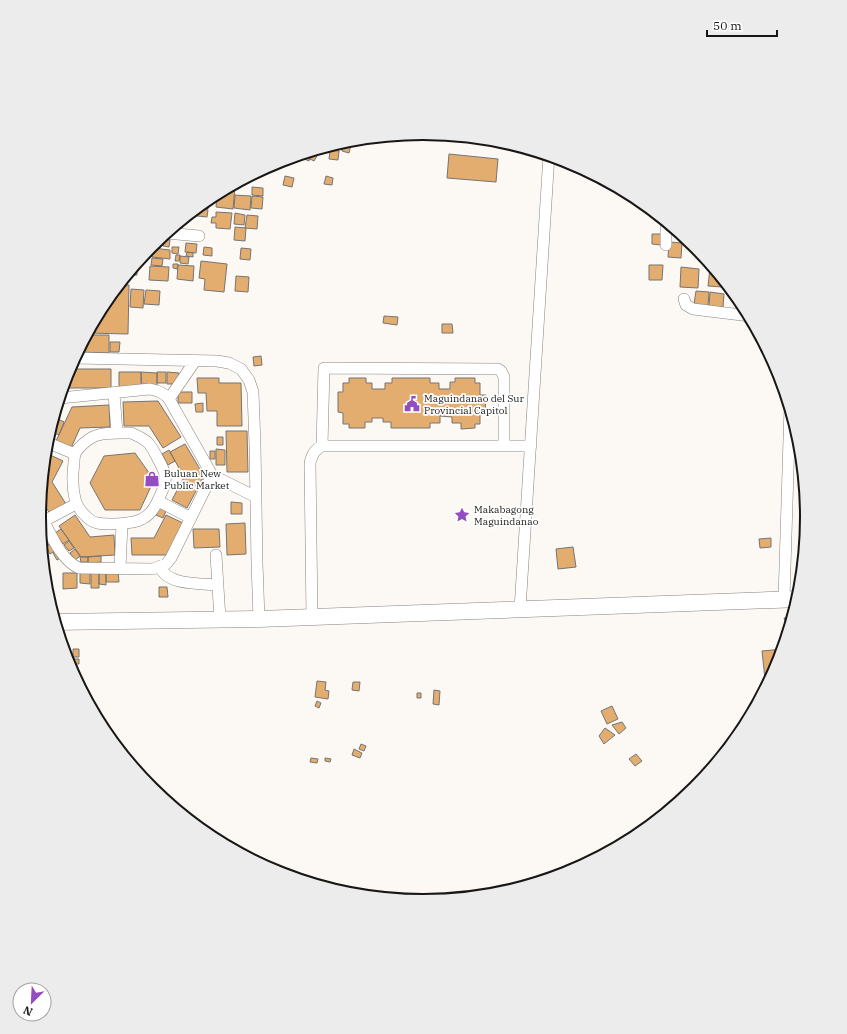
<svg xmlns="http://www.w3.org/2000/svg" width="847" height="1034" font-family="'IBM Plex Serif',serif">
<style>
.building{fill:#e4ad70;stroke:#777471}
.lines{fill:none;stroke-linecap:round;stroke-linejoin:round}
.minor-casing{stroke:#888481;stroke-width:12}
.highway-casing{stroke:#888481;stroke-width:17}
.minor{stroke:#fff;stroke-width:11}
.highway{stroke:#fff;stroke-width:16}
.labels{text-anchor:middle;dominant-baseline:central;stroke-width:3.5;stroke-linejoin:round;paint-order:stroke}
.poi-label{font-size:10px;fill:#181716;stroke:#fff;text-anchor:start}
.rim{fill:none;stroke:#181716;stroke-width:2}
</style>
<rect width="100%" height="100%" fill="#fcf8f4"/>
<!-- building -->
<path class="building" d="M471 137 486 139 485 141Z
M344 144 351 145 349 153 342 151Z
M330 150 339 151 338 160 329 159Z
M307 154 311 155 309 161 304 159Z
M312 154 317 156 314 161 310 159Z
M449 154 498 159 496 182 447 178Z
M285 176 294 178 292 187 283 185Z
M326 176 333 178 332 185 324 184Z
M230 186 235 187 233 209 216 207 217 193Z
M252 187 263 188V196L252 195Z
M235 195 251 196 250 210 234 208Z
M252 196 263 197 262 209 251 208Z
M209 198 208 209H202V204Z
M196 208 208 210 207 217 188 215Z
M216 212 232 213 230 229 216 228V223H211L212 217H216Z
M235 213 245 215 244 225 234 224Z
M247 215 258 216 257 229 245 228Z
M235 227 246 228 245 241 234 240Z
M674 228 682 234V236H674Z
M652 234H661V245L652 244Z
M164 239 170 240 169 247 163 246Z
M669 242 682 243 681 258 668 257Z
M186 243 197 244 196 253 185 252Z
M172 247H179L178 254 172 253Z
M204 247 212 248V256L203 255Z
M153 248 170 250V259L152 257Z
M241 248 251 249 250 260 240 259Z
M187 252 193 253V257L186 256Z
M176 255H180L179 261H175Z
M180 256 189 257 188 264 180 263Z
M152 258 163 259 162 266 151 265Z
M201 261 227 264 224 292 204 290 205 279 199 278Z
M137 263V275H127Z
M173 264H178L177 269 173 268Z
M178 265 194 266 193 281 177 279Z
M649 265H663L662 280H649Z
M150 266 169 267 168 281 149 280Z
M681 267 699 269 698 288 680 287Z
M710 268 715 269 723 279 722 287 708 286Z
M236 276 249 277 248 292 235 291Z
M119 285H129L128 334 88 333 104 303Z
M131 289 144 290 143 308 130 307Z
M146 290 160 291 159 305 144 304Z
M696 291 709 292 708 306 694 304Z
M710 292 724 294 723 307 709 306Z
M739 298 743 304 748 312 744 311 745 308 738 307Z
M384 316 398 317 397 325 383 323Z
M442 324H452L453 333H442Z
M87 335H109V353L78 352Z
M110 342H120L119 352H110Z
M261 356 262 365 254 366 253 357Z
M69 369H111V388H63Z
M119 372H141V387H119Z
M141 372 157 373V387H142Z
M157 372H166V383H157Z
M167 372 179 373V384H167Z
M197 378H219V383H241L242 426H217V411H207L206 393H198Z
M349 378H366V383H372V389H385V383H392V378H430V383H439V389H450V382H455V378H475V383H480V395H486L485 413H480V424H475V428L461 429V423H452V417L440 416V423H430V428H391V422H383V418H372V422H365V428H349V424H343V413L338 412V392H343V383H349Z
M178 392H192V403H178Z
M158 401 181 437 163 448 149 426H124L123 402Z
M203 403V412H196L195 404Z
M109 405 110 427 80 428 71 448 56 441 72 407Z
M58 419 64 422 59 435 52 432Z
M226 431H247L248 472H227Z
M217 437H223V445H217Z
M185 444 204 476 187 508 172 500 184 477 170 452Z
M216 449 225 450V465H216Z
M169 450 175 461 168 465 162 454Z
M210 451H215V459H210Z
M46 453 63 461 52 482 66 504 50 514 41 499 45 455Z
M135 453 154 480 140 510H105L90 483 104 456Z
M179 469 182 474 178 476 175 471Z
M231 502 242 503V514H231Z
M160 507 166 511 163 518 156 515Z
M75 515 90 537 114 535 115 555 81 557 59 526Z
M166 515 183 523 167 555H132L131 538H154Z
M245 523 246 554 227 555 226 524Z
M61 529 69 540 63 544 55 533Z
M193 529H219L220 547 194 548Z
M47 531 53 542 45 547 41 541V534Z
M771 538V547L760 548 759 539Z
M69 541 74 548 69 551 64 545Z
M52 543 56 550 50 554 46 547Z
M573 547 576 567 558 569 556 549Z
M75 549 80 556 75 560 70 553Z
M57 550 62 557 57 560 53 553Z
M101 556V562L88 563V557Z
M80 557H88V562H81Z
M106 571H118L119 582H106Z
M99 572H106V585L99 584Z
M63 573H77V588L63 589Z
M80 573H90V584L80 583Z
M91 573H99V588H91Z
M159 587H167L168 597H159Z
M793 616 789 630H788L784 618Z
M73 649H79V657H73Z
M783 649 779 664 766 688 762 651Z
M73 659H79V664H73Z
M317 681 326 682 325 690 329 691 328 699 315 697Z
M353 682H360L359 691 352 690Z
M434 690 440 691 439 705 433 704Z
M417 693H421V698H417Z
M317 701 321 703 319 708 315 706Z
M612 706 618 719 607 724 601 711Z
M622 722 626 728 619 734 612 725Z
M605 728 615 735 604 744 599 736Z
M361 744 366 746 364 751 359 749Z
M354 749 362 753 360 758 352 755Z
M636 754 642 761 635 766 629 759Z
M311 758 318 759 317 763 310 762Z
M325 758 331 759 330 762 325 761Z
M714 767 705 777V770Z"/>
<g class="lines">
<defs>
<path id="minor" d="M236 184 240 181
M166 233 199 236
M666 245V221
M684 299 686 305 693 309 750 316
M75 358 217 361 229 363 241 369 249 380 253 392 255 445 257 563 259 619
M114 393 117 433
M169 399 195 361
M131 433C148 440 150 443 158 459 167 475 168 479 160 496 156 505 152 514 142 519 133 524 108 525 97 523 88 521 77 508 75 499 72 486 72 477 74 463 74 461 74 457 75 454 78 447 90 437 98 435 108 432 120 433 131 433Z
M46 442 75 454
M322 446 324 368 498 369 501 371 504 377V446
M212 475 256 497
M158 501 191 518
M39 512C49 530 60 560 79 568L153 569 166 564 171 558 212 475 169 399C164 393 159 391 150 389L60 398
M44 521 76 504
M216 555 220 619
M160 567C168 586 200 583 218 585
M120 568 122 524
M784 599 790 407
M520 609 549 155
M312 617 310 463C312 455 314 450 322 446H531"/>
<path id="highway" d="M55 622 259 619 799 599"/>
</defs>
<!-- minor casing -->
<use href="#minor" class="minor-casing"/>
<!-- highway casing -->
<use href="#highway" class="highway-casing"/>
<!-- minor -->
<use href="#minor" class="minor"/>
<!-- highway -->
<use href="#highway" class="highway"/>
</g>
<!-- icons -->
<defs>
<symbol id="civic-bare" viewBox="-9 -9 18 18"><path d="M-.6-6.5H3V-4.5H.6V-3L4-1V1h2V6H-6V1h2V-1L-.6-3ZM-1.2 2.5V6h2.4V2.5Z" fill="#944dc0" stroke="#fff" stroke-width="2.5" paint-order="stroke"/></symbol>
<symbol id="shop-bare" viewBox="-9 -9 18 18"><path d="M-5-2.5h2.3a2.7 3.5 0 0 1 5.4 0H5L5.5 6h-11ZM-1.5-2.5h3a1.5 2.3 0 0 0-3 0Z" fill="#944dc0" stroke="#fff" stroke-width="2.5" paint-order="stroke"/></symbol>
<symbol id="sight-bare" viewBox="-9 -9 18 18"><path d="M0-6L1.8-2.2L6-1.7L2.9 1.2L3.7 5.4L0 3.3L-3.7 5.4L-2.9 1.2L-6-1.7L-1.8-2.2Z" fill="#944dc0" stroke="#fff" stroke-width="2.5" paint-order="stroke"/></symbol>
</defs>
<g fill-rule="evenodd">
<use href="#civic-bare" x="401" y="393" width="22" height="22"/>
<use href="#shop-bare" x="141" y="468" width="22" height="22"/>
<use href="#sight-bare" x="451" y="504" width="22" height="22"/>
</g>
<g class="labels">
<!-- poi labels -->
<g class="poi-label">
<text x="424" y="398">Maguindanao del Sur<tspan x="424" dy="12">Provincial Capitol</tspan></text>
<text x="164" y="473">Buluan New<tspan x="164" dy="12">Public Market</tspan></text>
<text x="474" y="509">Makabagong<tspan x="474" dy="12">Maguindanao</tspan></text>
</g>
</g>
<!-- crop -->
<path d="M0 0H847V1034H0ZM46 517a377 377 0 1 1 754 0a377 377 0 1 1-754 0Z" fill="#edecec" fill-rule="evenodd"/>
<path class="rim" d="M46 517a377 377 0 1 1 754 0a377 377 0 1 1-754 0Z"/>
<!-- north arrow -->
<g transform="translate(32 1002) rotate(204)"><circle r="19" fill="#ffffff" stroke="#a3a2a2"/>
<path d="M0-3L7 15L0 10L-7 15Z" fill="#944dc0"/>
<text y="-6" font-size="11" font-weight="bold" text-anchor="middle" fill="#181716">N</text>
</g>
<!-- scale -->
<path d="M707 30v6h70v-6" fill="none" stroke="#181716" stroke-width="2"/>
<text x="713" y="30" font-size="12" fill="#181716" stroke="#ffffff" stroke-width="3" paint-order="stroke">50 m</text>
</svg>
